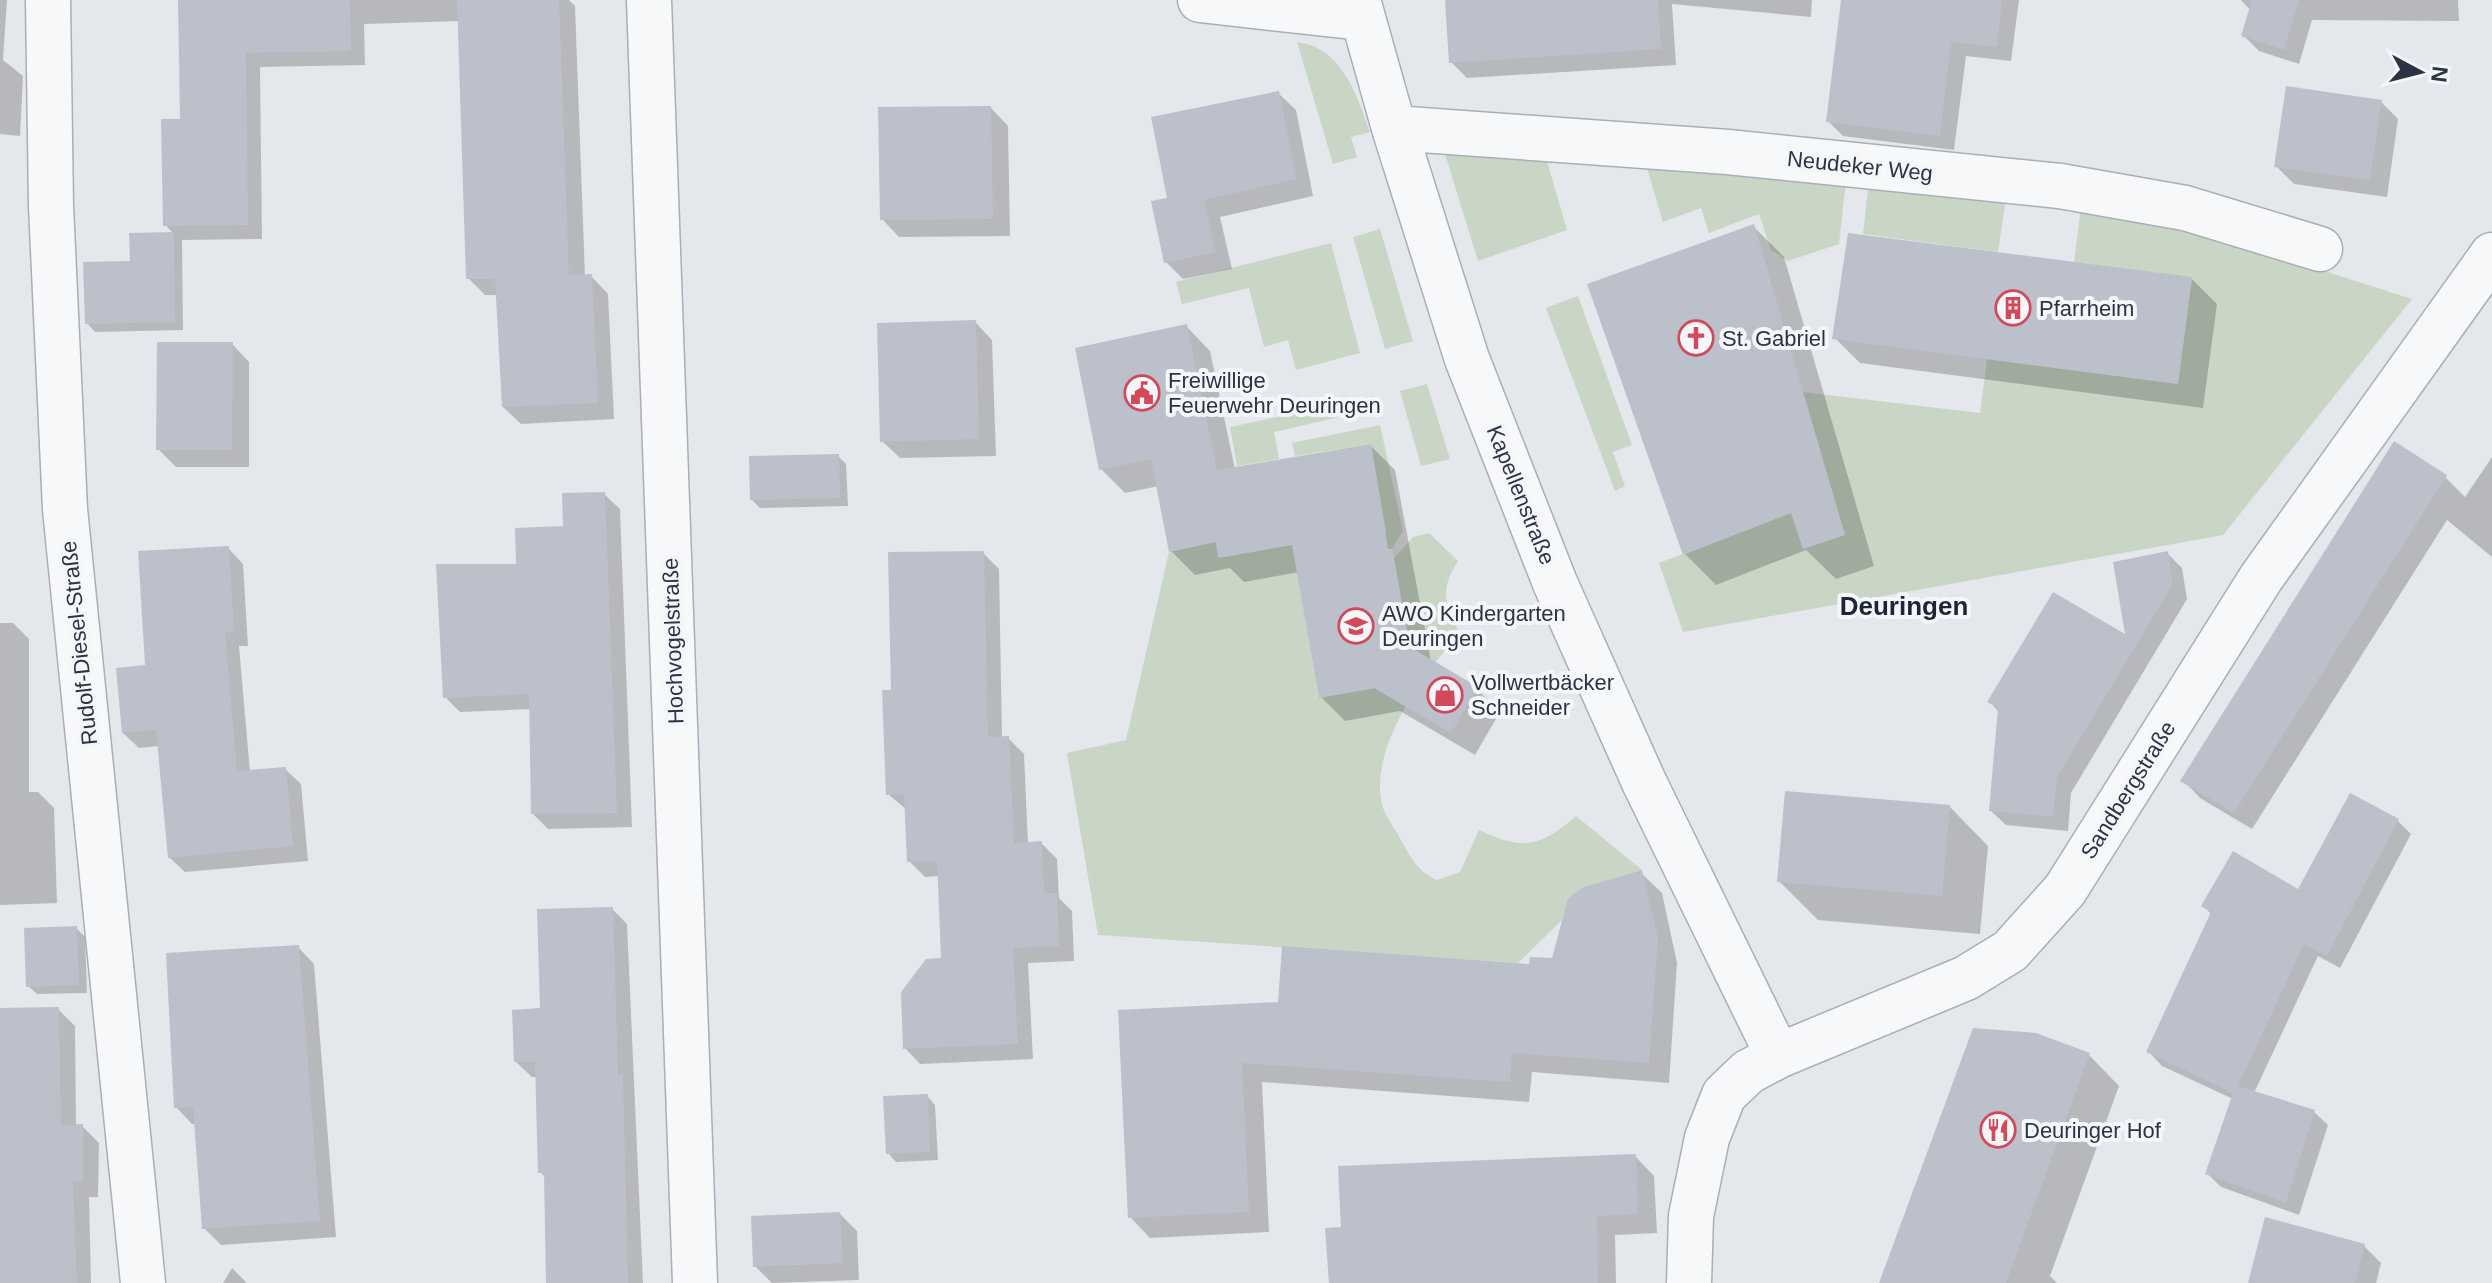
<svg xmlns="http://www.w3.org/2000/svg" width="2492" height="1283" font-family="Helvetica,sans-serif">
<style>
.green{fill:#c9d6c5}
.shadow{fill:#0003}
.building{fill:#bbc0ca}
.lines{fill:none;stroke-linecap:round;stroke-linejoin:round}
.minor-casing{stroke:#a9aeb7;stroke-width:47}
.minor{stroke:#f7f8fa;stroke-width:44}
.labels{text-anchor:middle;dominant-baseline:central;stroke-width:8;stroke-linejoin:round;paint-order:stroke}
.street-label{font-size:22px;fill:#2b3445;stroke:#f4f6f9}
.poi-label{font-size:22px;fill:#2b3445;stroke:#f4f6f9;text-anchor:start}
.quarter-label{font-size:26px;font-weight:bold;fill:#1d2536;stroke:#f4f6f9}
</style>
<rect width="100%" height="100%" fill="#e4e7ec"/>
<!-- green -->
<path class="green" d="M1297 42C1341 47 1357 94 1370 132L1351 137 1357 157 1333 164Z
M1445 154 1546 158 1567 230 1478 261Z
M1646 165 1846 181 1839 244 1788 261 1771 250 1759 214 1709 233 1701 208 1663 222Z
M1869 180 2006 198 1998 252 1863 234Z
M2081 208 2171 222 2412 299 2223 535 1683 632 1659 563 1791 513 1803 549 1845 535 1802 392 1980 413 1987 359 2178 384 2192 278 2074 262Z
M1380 229 1413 341 1385 349 1353 237Z
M1331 243 1360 353 1296 370 1288 340 1264 347 1249 288 1182 304 1176 282Z
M1578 296 1632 445 1613 452 1625 486 1615 491 1546 308Z
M1427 384 1450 459 1421 466 1400 391Z
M1374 396 1378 408 1274 432 1279 459 1237 466 1230 427Z
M1380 425 1403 531 1392 549 1379 550 1386 531 1371 444 1295 456 1292 443Z
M1429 533 1458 561C1439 590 1445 605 1460 634 1424 671 1366 752 1383 808 1387 819 1396 830 1401 840 1412 859 1417 871 1437 880L1460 872 1479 830C1521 850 1540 848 1576 816L1642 870 1583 887 1568 898 1562 920 1518 963 1098 935 1067 753 1126 740 1169 552 1216 542 1218 558 1328 538 1297 571 1319 698 1416 681 1394 558 1413 537Z"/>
<!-- shadow -->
<path class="shadow" d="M0 0H7L3 60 23 76 20 136 0 134Z
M180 0H569L575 6 585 276H591L608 294 614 419 521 424 503 407 498 295H485L468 278 460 21 364 24 365 65 260 67 262 239 182 240 183 330 95 332 87 323 132 263 174 234 165 225 182 121Z
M1447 0H1812L1811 17 1672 4 1676 65 1467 78 1451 62Z
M1843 0H2019L2011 61 1966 56 1954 150 1843 136 1828 121Z
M2241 0H2458L2459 21 2312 20 2299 64 2259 51 2244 36 2251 11Z
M1278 93 1296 110 1313 196 1220 217 1232 269 1183 279 1166 262 1169 200Z
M2381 102 2398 119 2387 197 2294 184 2276 166Z
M991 108 1008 126 1010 236 899 237 882 219Z
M1753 226 1784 257 1874 566 1836 579 1806 550 1716 585 1685 554Z
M2192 279 2217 304 2203 408 1860 363 1835 338Z
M975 322 992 340 996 456 900 458 882 441Z
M1186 326 1210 351 1235 469 1371 446 1395 470 1431 662 1476 688 1500 712 1475 755 1400 711 1345 721 1321 697 1299 572 1244 582 1230 568 1195 575 1171 551 1159 486 1125 493 1101 469Z
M232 344 249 362V467H176L158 449Z
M838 456 846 464 848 506 760 508 752 500Z
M2492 457V557L2447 520 2252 829 2200 798 2183 780 2445 477 2465 497Z
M604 494 620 509 632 827 548 829 533 814 531 709 460 712 445 697 518 566Z
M228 548 243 564 248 646H239L250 772 285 769 301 784 308 861 185 872 169 857 159 746 139 748 123 733 147 667Z
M983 553 999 569 1002 738H1008L1024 754 1028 844 1041 843 1057 859 1059 898 1072 911 1074 961 1028 963 1033 1059 920 1064 905 1048 943 960 940 876 925 877 909 861 907 810 888 794 893 692Z
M2167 553 2182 568 2187 599 2071 793 2068 831 2006 825 1991 811 1999 712 1990 702 2128 638Z
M0 623H13L29 639V792H38L54 808 57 903 0 905Z
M1950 807 1988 846 1980 934 1818 920 1779 881Z
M2398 821 2411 834 2340 968 2318 956 2254 1093 2314 1112 2328 1125 2299 1215 2221 1187 2207 1173 2233 1099 2162 1066 2149 1052 2212 915 2203 905 2298 891Z
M1641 873 1662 893 1677 963 1669 1083 1532 1072 1529 1102 1262 1082 1269 1232 1150 1238 1130 1217 1280 1003 1554 961Z
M612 909 627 924 643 1283H548L546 1178 540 1172 537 1077H532L516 1062 542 1010Z
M76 928 85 937 87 993 37 994 28 986Z
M298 947 314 964 336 1237 221 1245 204 1228 197 1124H192L176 1107Z
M58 1009 75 1026 76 1127 82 1126 99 1143 98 1197H89L91 1283H0V1010Z
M2089 1055 2119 1086 2050 1276 2057 1283H1882Z
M927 1096 935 1105 938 1160 896 1162 888 1153Z
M1635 1156 1654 1176 1657 1233 1615 1235 1616 1283H1331L1344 1228Z
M840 1214 857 1231 859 1280 772 1283 755 1266Z
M2364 1246 2381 1263 2376 1283H2250Z
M232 1268 246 1282V1283H223Z"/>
<!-- building -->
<path class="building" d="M178 0H350L351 51 246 53 248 225 163 226 161 119H180Z
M457 0H559L569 275 592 274 598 403 502 407 495 279H466Z
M1445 0H1658L1661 49 1449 63Z
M1841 0H2002L1997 47 1951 42 1940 136 1826 122Z
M2252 0H2299L2284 50 2241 36Z
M2286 86 2382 100 2370 180 2274 167Z
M1279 91 1297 179 1204 200 1216 252 1164 263 1151 201 1167 198 1151 117Z
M991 106 993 219 880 220 878 107Z
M1754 224 1845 535 1803 549 1791 513 1683 555 1587 284Z
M174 232 175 322 85 324 83 262 130 261 129 233Z
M1848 233 2192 277 2178 384 1832 339Z
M976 320 979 439 880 442 877 323Z
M1187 324 1217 470 1371 444 1388 549H1392L1410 647 1478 687 1451 733 1374 688 1319 698 1292 545 1218 558 1216 542 1169 552 1151 459 1099 470 1075 348Z
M157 342H233L232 450H156Z
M2394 441 2447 475 2234 813 2180 781Z
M839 454 840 498 750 500 749 456Z
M605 492 617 813 531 814 529 694 443 698 436 564H516L515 528 563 526 562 493Z
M229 546 234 631 225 632 237 771 286 767 293 846 168 858 156 730 122 733 116 668 145 665 138 551Z
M984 551 988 737 1009 736 1014 843 1042 841 1044 893H1057L1059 946 1013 948 1018 1044 903 1049 901 992 926 959 941 958 937 861 907 862 904 794 886 795 882 690H891L888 552Z
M2168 551 2173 584 2057 777 2053 817 1989 811 1998 708 1987 702 2053 592 2125 634 2113 562Z
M1785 791 1950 805 1942 896 1777 882Z
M2350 793 2399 819 2327 956 2304 944 2238 1086 2315 1110 2286 1203 2205 1174 2233 1093 2146 1052 2211 912 2201 906 2233 851 2298 889Z
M1642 870 1658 938 1649 1063 1512 1053 1510 1082 1242 1063 1249 1212 1128 1218 1118 1010 1278 1002 1282 946 1529 964 1530 957 1552 958 1568 898 1583 887Z
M613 907 618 1074H623L628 1283H546L544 1173H538L535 1062H514L512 1010 540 1008 537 909Z
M77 926 79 985 26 987 24 928Z
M299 945 320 1221 202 1229 193 1107 174 1108 166 953Z
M59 1007 61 1125 83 1124V1182L73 1181 77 1283H0V1008Z
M1973 1028 2036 1033 2090 1053 2006 1283H1879Z
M928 1094 930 1152 886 1154 883 1096Z
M1636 1154 1638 1214 1597 1216 1598 1283H1329L1325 1228 1341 1227 1338 1166Z
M840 1212 843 1263 753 1267 751 1216Z
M2265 1217 2365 1244 2355 1283H2248Z"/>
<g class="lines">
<defs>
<path id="minor" d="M48 0 51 206 65 509 143 1283
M649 0 695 1283
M1200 0 1362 18
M1358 0 1394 128 1467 359 1555 583 1644 782 1778 1056
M1394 128 1728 152 2060 186 2185 208 2320 249
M1689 1283 1691 1216 1707 1138 1724 1095 1748 1072 1778 1056 1966 978 2010 951 2065 890 2261 578 2492 255"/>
</defs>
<!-- minor casing -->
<use href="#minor" class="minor-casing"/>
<!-- minor -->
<use href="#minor" class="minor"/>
</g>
<!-- icons -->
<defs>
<symbol id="building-ring" viewBox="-11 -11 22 22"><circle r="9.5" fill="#f4f6f9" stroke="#d1495b" stroke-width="1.5"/><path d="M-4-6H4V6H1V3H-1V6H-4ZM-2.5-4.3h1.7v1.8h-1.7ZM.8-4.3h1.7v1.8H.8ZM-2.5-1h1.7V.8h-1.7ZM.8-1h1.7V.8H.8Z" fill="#d1495b"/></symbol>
<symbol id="church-ring" viewBox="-11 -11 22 22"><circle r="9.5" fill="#f4f6f9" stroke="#d1495b" stroke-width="1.5"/><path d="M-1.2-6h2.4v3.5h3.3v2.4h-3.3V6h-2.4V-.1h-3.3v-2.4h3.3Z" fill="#d1495b"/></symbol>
<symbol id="civic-ring" viewBox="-11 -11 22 22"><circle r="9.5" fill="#f4f6f9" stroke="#d1495b" stroke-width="1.5"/><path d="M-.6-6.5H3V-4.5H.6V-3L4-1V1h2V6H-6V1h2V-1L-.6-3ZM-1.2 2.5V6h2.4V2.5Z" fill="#d1495b"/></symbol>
<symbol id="school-ring" viewBox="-11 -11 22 22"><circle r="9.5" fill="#f4f6f9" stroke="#d1495b" stroke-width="1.5"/><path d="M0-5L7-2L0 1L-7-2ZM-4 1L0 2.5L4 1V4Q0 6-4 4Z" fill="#d1495b"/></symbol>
<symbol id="shop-ring" viewBox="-11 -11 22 22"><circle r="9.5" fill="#f4f6f9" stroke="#d1495b" stroke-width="1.5"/><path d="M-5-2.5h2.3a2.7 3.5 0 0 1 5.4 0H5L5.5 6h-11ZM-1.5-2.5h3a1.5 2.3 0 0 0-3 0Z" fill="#d1495b"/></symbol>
<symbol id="restaurant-ring" viewBox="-11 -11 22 22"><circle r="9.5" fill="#f4f6f9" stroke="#d1495b" stroke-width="1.5"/><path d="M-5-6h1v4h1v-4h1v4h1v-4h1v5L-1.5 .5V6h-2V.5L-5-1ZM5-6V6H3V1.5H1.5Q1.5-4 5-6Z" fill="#d1495b"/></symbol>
</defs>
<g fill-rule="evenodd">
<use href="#building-ring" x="1993" y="288" width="40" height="40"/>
<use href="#church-ring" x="1676" y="318" width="40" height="40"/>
<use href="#civic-ring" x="1122" y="373" width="40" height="40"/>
<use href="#school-ring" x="1336" y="606" width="40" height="40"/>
<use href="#shop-ring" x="1425" y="675" width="40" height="40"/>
<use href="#restaurant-ring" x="1978" y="1110" width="40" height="40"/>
</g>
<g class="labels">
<!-- street labels -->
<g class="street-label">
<text transform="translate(1860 166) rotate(6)">Neudeker Weg</text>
<text transform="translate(1521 495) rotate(68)">Kapellenstraße</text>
<text transform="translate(673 641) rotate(-92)">Hochvogelstraße</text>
<text transform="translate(79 643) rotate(-96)">Rudolf-Diesel-Straße</text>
<text transform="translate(2128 790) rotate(-58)">Sandbergstraße</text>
</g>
<!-- poi labels -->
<g class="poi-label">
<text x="2039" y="308">Pfarrheim</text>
<text x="1722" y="338">St. Gabriel</text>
<text x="1168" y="380">Freiwillige<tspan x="1168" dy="25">Feuerwehr Deuringen</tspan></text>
<text x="1382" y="613">AWO Kindergarten<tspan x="1382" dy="25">Deuringen</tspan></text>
<text x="1471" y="682">Vollwertbäcker<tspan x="1471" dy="25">Schneider</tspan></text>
<text x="2024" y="1130">Deuringer Hof</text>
</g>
<!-- quarter labels -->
<g class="quarter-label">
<text x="1904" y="606">Deuringen</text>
</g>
</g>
<!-- north arrow -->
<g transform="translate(2420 72) rotate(97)" stroke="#f4f6f9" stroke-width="6" paint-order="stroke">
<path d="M0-6L14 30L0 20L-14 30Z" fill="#2b3445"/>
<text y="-12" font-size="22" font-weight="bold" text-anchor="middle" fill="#2b3445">N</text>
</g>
</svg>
